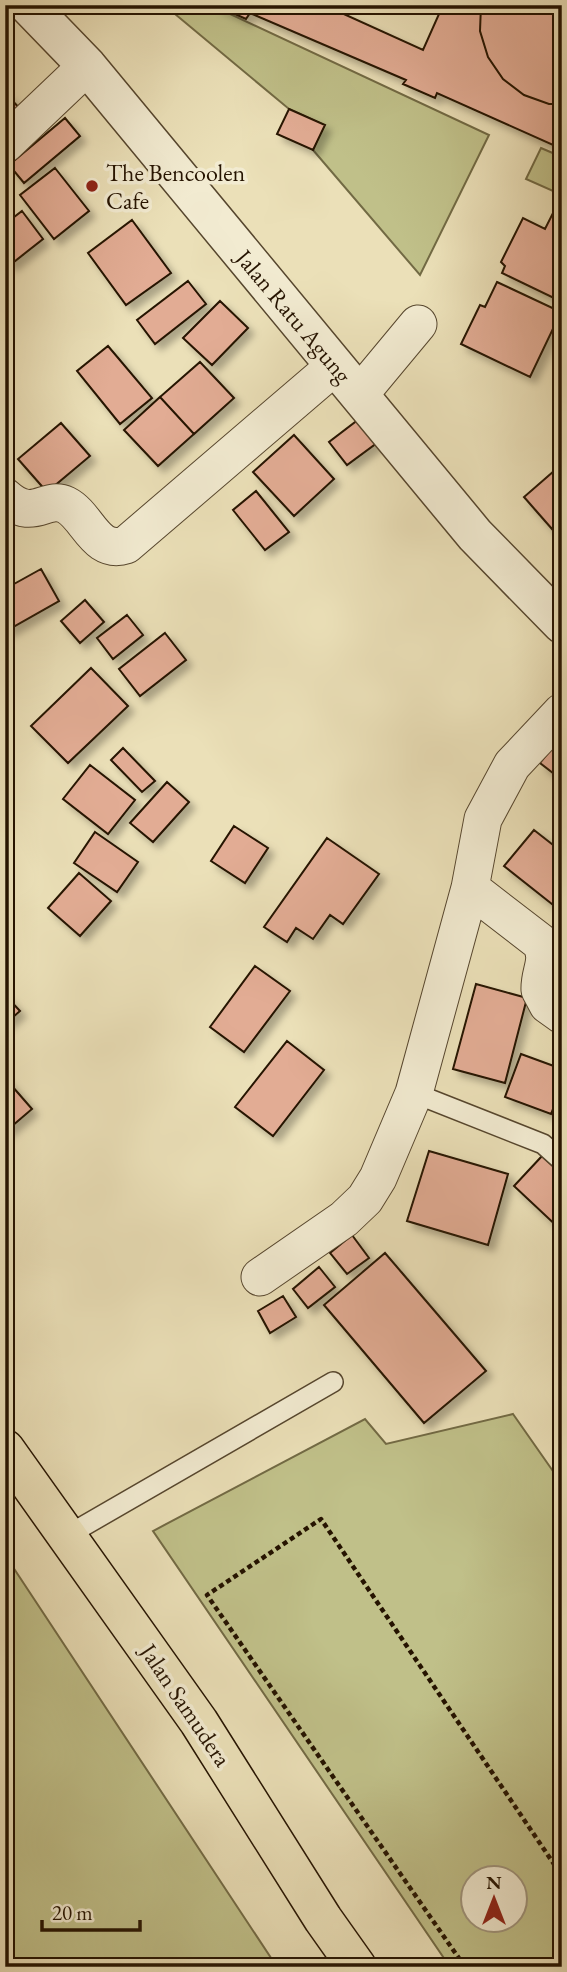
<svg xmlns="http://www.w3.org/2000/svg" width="567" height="1972" font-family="'EB Garamond',serif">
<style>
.green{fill:#c0c089;stroke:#726a44;stroke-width:2;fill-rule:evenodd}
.building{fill:#e2ac94;stroke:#251300;stroke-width:2;filter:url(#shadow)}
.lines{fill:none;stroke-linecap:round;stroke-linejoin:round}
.service-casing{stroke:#56462e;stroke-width:22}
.minor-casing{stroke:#56462e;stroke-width:39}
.tertiary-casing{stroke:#56462e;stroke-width:41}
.primary-casing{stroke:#251300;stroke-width:41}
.path{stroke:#251300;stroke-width:4.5;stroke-dasharray:5 3.5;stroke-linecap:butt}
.service{stroke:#f2ebd1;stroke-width:19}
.minor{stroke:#f2ebd1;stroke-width:37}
.tertiary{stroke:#f2ebd1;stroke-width:38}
.primary{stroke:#ebe0b8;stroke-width:38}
.poi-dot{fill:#8f2418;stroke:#f2ebd1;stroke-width:2.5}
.labels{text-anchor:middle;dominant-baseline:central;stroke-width:7;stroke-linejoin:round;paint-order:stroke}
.poi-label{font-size:24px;fill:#251300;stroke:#f2ebd1;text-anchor:start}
.street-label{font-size:24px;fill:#251300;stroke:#f2ebd1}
</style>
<defs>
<filter id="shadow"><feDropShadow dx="6" dy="6" stdDeviation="3.5" flood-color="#0004"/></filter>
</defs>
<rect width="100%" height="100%" fill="#ebe0b8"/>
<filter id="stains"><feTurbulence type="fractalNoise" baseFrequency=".00286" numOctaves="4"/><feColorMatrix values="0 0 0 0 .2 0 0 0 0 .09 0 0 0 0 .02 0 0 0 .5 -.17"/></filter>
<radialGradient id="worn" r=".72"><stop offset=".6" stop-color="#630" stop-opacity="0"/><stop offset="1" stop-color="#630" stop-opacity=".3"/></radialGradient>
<!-- green -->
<path class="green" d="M171 5H211L489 135 420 275 313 150 324 125 289 109 169 9Z
M541 148 562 157V195L526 179Z
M513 1414 562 1484V1967H450L153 1531 365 1419 386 1444ZM472 1878H514V1920H472Z
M5 1555 277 1967H5Z"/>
<!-- building -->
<path class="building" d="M215 5H324L423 50 443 5H562V149L437 93 435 98 403 84 406 80 250 13 246 19Z
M481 5H562V104H549L524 95 503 79 488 57 480 31Z
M5 93 27 116 5 137Z
M289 109 325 125 313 150 277 134Z
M65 118 80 136 24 183 9 165Z
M55 168 89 211 54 239 20 195Z
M22 211 43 239 10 265 5 259V224Z
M553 213 562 217V294L558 300 502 273 505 266 501 262 523 218 545 229Z
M132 220 171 273 126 305 88 253Z
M188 281 206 304 155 344 137 320Z
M497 282 561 312 530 377 461 344 480 305 485 307Z
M220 301 248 328 212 365 183 338Z
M108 346 152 398 120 424 77 371Z
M200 362 234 398 194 434 160 397Z
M160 397 194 434 158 466 124 430Z
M367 413 385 437 347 465 329 442Z
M61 423 90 456 47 492 18 459Z
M294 435 334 479 294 516 253 472Z
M554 471 562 481V520L552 529 524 497Z
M256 491 289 532 265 550 233 510Z
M41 569 59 601 6 631 5 589Z
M85 600 104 622 80 643 61 621Z
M127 615 143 635 113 659 97 638Z
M165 633 186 660 140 696 119 669Z
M91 668 128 706 68 763 31 726Z
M562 735V780L540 763Z
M123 748 155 781 142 792 111 760Z
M90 765 135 800 108 834 63 799Z
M167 782 189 802 153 842 130 823Z
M234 826 268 848 245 883 211 861Z
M534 830 562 852V912L504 866Z
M95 832 138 862 117 892 74 863Z
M327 838 379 874 343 924 330 915 313 939 296 928 287 942 264 927Z
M79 873 111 901 80 936 48 908Z
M255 966 290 991 244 1052 210 1027Z
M476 984 527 998 505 1083 453 1069Z
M5 995 20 1011 5 1024Z
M287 1041 324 1070 273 1136 235 1107Z
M521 1054 562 1069V1086L551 1114 505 1097Z
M5 1078 32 1109 5 1132Z
M429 1151 508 1174 488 1245 407 1221Z
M542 1156 562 1174V1231L514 1186Z
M352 1235 369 1258 347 1274 330 1253Z
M385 1253 486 1371 424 1423 324 1305Z
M319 1267 335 1287 308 1308 293 1289Z
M283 1296 296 1317 270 1333 258 1311Z"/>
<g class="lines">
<defs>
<path id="service" d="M414 1093 543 1144 562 1161
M68 1535 333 1382"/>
<path id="minor" d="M5 144 87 66
M359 395 418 324
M5 497C34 523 45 495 66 505 88 516 95 555 126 545L335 366
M470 888 540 942C551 960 539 971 540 990L548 1005 562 1015
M260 1277 344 1219 365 1199 378 1178 414 1093 470 888 483 819 512 765 562 712"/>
<path id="tertiary" d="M28 5 87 66 475 535 562 624"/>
<path id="primary" d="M5 1449 199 1722 323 1919 357 1967"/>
</defs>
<!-- service casing -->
<use href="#service" class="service-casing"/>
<!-- minor casing -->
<use href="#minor" class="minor-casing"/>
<!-- tertiary casing -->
<use href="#tertiary" class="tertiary-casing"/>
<!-- primary casing -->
<use href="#primary" class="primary-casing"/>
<!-- path -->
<path class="path" d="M465 1967 207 1595 321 1519 562 1876"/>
<!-- service -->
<use href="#service" class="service"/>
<!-- minor -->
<use href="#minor" class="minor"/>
<!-- tertiary -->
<use href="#tertiary" class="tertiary"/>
<!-- primary -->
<use href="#primary" class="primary"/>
</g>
<!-- markers -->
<circle class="poi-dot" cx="92" cy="186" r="7"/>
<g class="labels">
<!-- poi labels -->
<g class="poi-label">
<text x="106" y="172">The Bencoolen<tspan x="106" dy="28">Cafe</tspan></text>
</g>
<!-- street labels -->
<g class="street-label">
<text transform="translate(294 316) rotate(50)">Jalan Ratu Agung</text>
<text transform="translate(186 1705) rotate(56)">Jalan Samudera</text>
</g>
</g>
<!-- margin -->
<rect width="567" height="1972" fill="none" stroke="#ebe0b8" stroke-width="28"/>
<rect x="7" y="7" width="553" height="1958" fill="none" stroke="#251300" stroke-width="3.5"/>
<rect x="14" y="14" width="539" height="1944" fill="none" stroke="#251300" stroke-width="2"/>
<!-- north arrow -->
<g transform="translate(494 1899)"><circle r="33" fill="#f2ebd1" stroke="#a0957d" stroke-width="2"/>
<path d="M0-5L12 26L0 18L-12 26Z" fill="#8f2418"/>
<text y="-10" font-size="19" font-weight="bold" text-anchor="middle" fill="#251300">N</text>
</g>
<!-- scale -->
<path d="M42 1920v10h98v-10" fill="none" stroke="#251300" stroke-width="3.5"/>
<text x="52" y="1920" font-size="21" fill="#251300" stroke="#f2ebd1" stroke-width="5" paint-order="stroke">20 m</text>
<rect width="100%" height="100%" filter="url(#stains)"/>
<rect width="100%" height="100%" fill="url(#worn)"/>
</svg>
